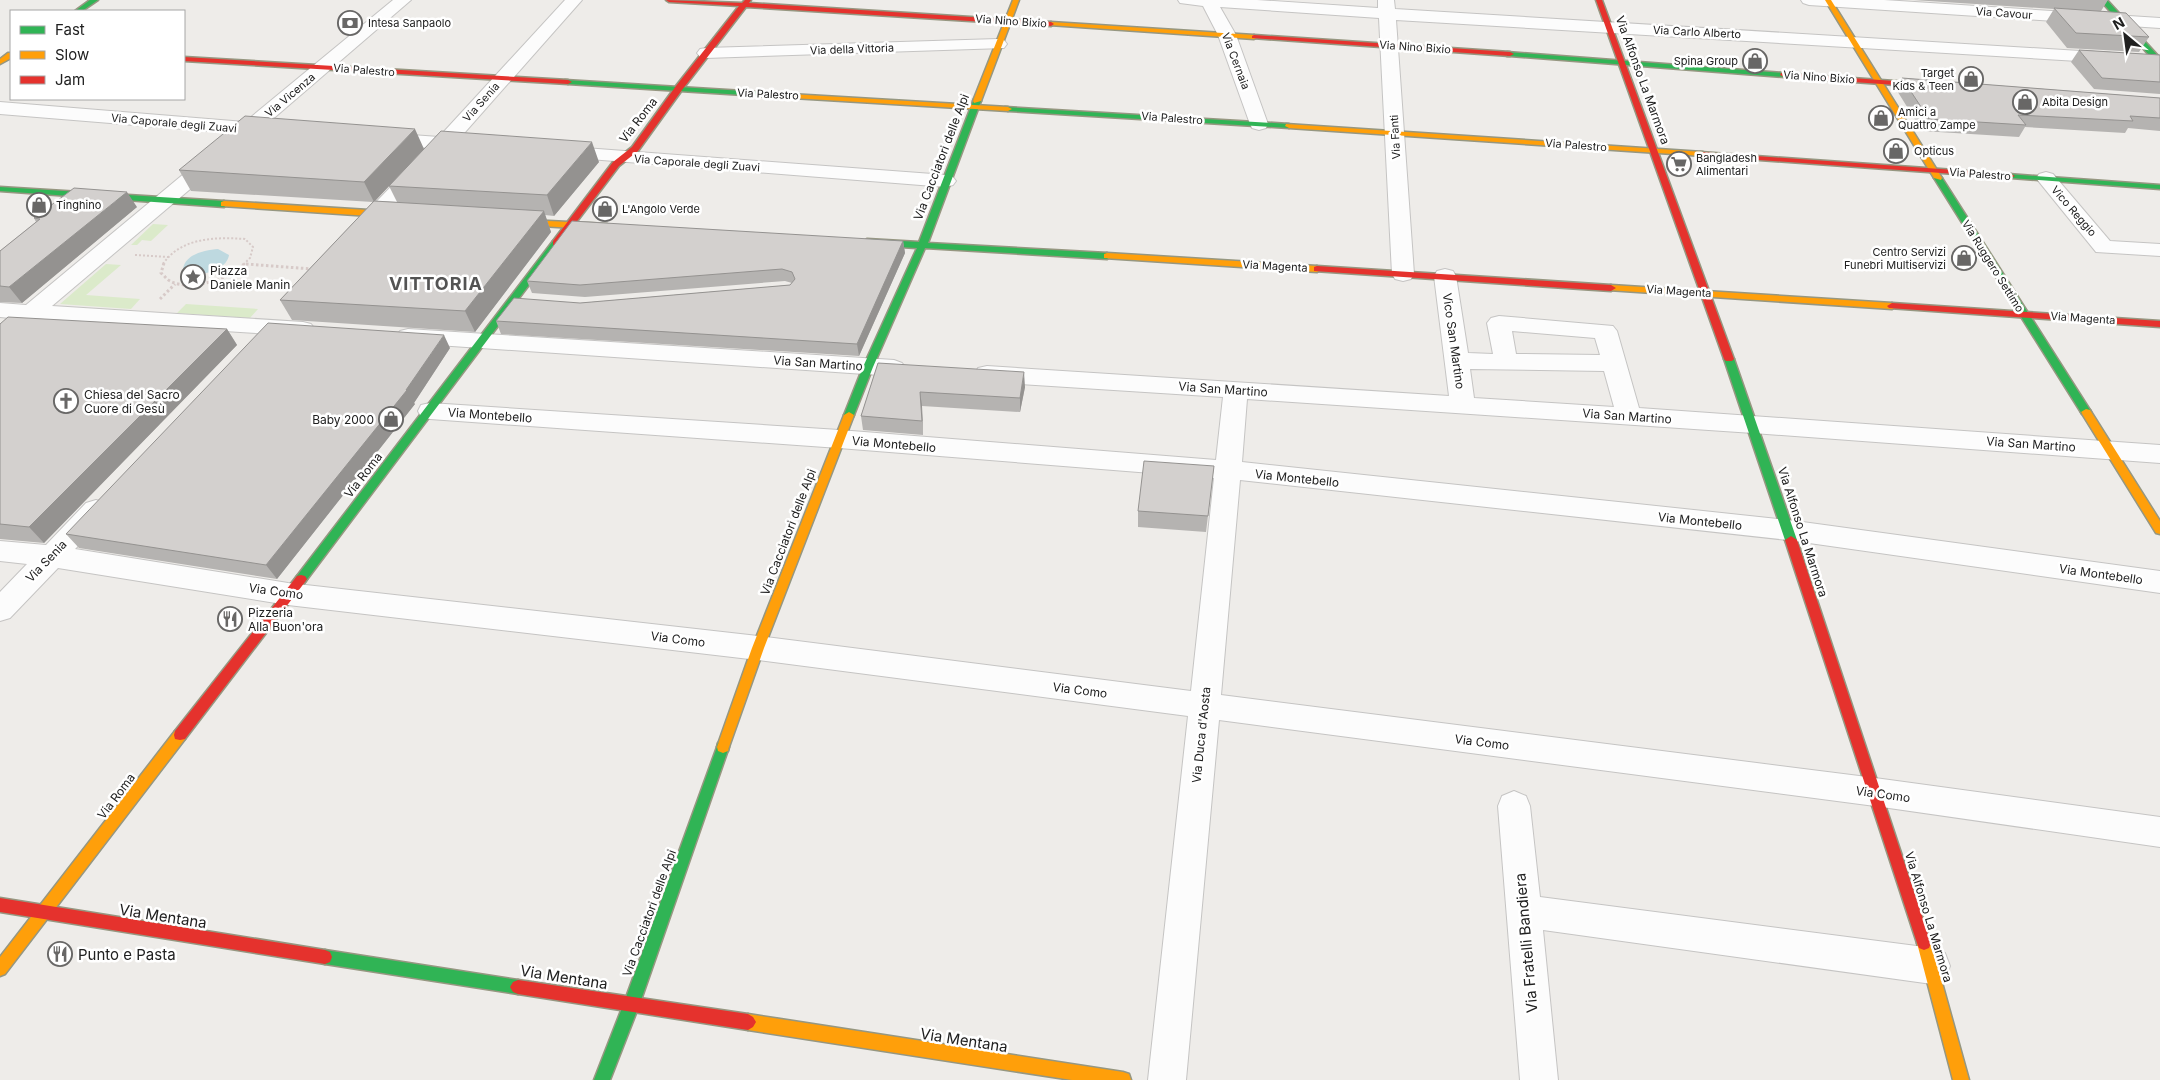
<svg xmlns="http://www.w3.org/2000/svg" width="2160" height="1080" font-family="Inter,sans-serif">
<style>
.grass{fill:#dbeaca}
.water{fill:#bed9e0}
.lines{fill:none;stroke-linecap:round;stroke-linejoin:round}
.street-casing{stroke:#c5c4c3;stroke-width:2}
.fast-casing{stroke:#969781;stroke-width:3}
.slow-casing{stroke:#969781;stroke-width:3}
.jam-casing{stroke:#969781;stroke-width:3}
.path-far1{stroke:#d7cac8;stroke-width:2;stroke-dasharray:2 2;stroke-linecap:butt}
.path{stroke:#d7cac8;stroke-width:3;stroke-dasharray:2.5 2.5;stroke-linecap:butt}
.street{fill:#fcfcfc;fill-rule:evenodd}
.fast{fill:#30b455;fill-rule:evenodd}
.slow{fill:#ff9f0a;fill-rule:evenodd}
.jam{fill:#e5322d;fill-rule:evenodd}
.wall{fill:#b5b3b1;fill-rule:evenodd}
.shaded-wall{fill:#949290}
.building{fill:#d3d0ce;stroke:#949290}
.labels{text-anchor:middle;dominant-baseline:central;stroke-width:5;stroke-linejoin:round;paint-order:stroke}
.far-street-label{font-size:11px;fill:#202020;stroke:#fff}
.far-poi-label{font-size:11px;fill:#202020;stroke:#fff;text-anchor:start}
.street-label{font-size:12px;fill:#202020;stroke:#fff}
.poi-label{font-size:12px;fill:#202020;stroke:#fff;text-anchor:start}
.near-street-label{font-size:15px;fill:#202020;stroke:#fff}
.near-poi-label{font-size:15px;fill:#202020;stroke:#fff;text-anchor:start}
.district-label{font-size:18px;font-weight:bold;letter-spacing:1px;fill:#535353;stroke:#fff}
</style>
<rect width="100%" height="100%" fill="#eeece9"/>
<!-- grass -->
<path class="grass" d="M153 224 168 225 151 241 142 240 137 245H131Z
M106 264 121 265 86 295 140 299 131 309 60 304Z
M186 304 258 309 250 318 177 313Z"/>
<!-- water -->
<path class="water" d="M218 249 229 255C227 271 195 280 183 269 185 254 205 250 218 249Z"/>
<g class="lines">
<defs>
<path id="street" d="M393 0H411L267 124 276 126 279 130 276 134 269 136 254 135 52 306 303 322 311 324 315 329 311 334 303 336 36 319 8 343 0 345V326L10 318 0 317V303L26 305 233 133 0 114V102L245 122Z
M565 0H582L459 139 475 141 478 145 475 149 468 151 449 149 369 232 362 234 355 232 351 228 355 224 428 148 377 143 374 139 377 135 384 133 439 137Z
M1178 0H1257L1378 8V0H1394L1395 9 2112 53 2118 54 2121 58 2118 62 2112 63 1396 20 1414 274 1411 279 1403 281 1395 279 1392 274 1379 18 1220 7 1236 35 1268 124 1266 128 1259 130 1252 128 1250 124 1218 35 1203 6 1180 3Z
M1801 0H1884L2160 18V28L1809 5 1803 3Z
M998 39 1004 40 1007 44 1004 48 706 58 700 57 697 53 700 49 706 48Z
M558 146 946 175 953 177 956 181 953 185 946 187 551 156 548 152 551 148Z
M2046 172 2053 174 2110 241 2160 244V256L2096 252 2036 178 2039 174Z
M1445 269 1453 271 1456 276 1468 353 1493 354 1487 323 1491 318 1499 316 1613 326 1617 331 1639 408 2160 445V463L1753 433 1247 399 1242 462 1788 520 2160 571V593L1788 540 1240 480 1221 695 1875 778 2160 817V847L1875 806 1219 720 1186 1080H1148L1188 716 758 660 288 605 58 568 10 618 0 621V592L27 564 0 561V541L46 545 86 503 96 500 106 503 109 510 106 517 75 549 288 583 758 636 1191 691 1214 478 839 448 430 419 421 417 418 411 421 405 430 403 839 430 1216 460 1223 397 987 382 978 380 975 374 978 368 987 366 1449 396 1434 276 1437 271ZM1512 331 1595 338 1600 355 1516 354ZM1470 369 1604 371 1614 407 1474 398Z
M408 329 894 360 902 363 906 368 902 373 894 376 408 343 400 341 396 336 400 331Z
M1514 791 1526 796 1530 806 1540 897 1932 948 1945 953 1950 966 1945 979 1932 984 1543 930 1558 1080H1520L1498 806 1502 796Z"/>
<path id="fast" d="M90 0H98L82 11H75Z
M2100 0H2107L2160 58V64H2157Z
M1507 52 1784 73 1788 75 1784 77 1510 56H1507Z
M565 80 776 93 780 95 776 97 568 84 564 82Z
M974 99 981 101 928 243 1107 253 1111 256 1107 259 925 248 873 367 854 415 853 417H845L844 415 863 367 917 248 867 245 863 242 867 239 919 242Z
M1005 107 1289 124 1293 126 1289 128 1008 111 1004 109Z
M2008 174 2160 185V189L2011 178 2007 176Z
M1935 176 1942 178 2090 410 2091 412 2090 414H2082L1934 178Z
M0 187 224 201 228 204 224 207 0 191Z
M556 240 559 241V245L305 582H297L295 579 297 576 553 241Z
M1729 356 1734 359 1797 540 1795 543H1787L1785 540 1724 359Z
M723 741 728 743 729 747 640 1003 610 1080H594L624 1003 717 747 718 743Z
M325 950 518 980 523 982 526 987 523 992 518 994 325 964 320 962 318 957 320 952Z"/>
<path id="slow" d="M1013 0H1019L981 101 974 103 973 101Z
M1825 0H1831L1942 178 1941 180 1934 178Z
M1051 22 1254 35 1258 37 1254 39 1049 25 1048 24Z
M8 53H11V58L0 64V59Z
M773 93 1008 107 1012 109 1008 111 776 97 772 95Z
M1286 124 1703 152 1707 154 1703 156 1289 128 1285 126Z
M224 201 400 212 404 215 400 218 221 206V202Z
M510 219 607 224 611 227 607 230 507 224V220Z
M1107 253 1317 266 1321 269 1317 272 1104 258V254Z
M1611 285 1892 303 1897 306 1892 309 1608 290V286Z
M2086 409 2090 410 2160 521V534L2156 533 2081 412Z
M849 412 854 415 764 648 729 747 728 751 723 753 718 751 717 747 752 648 844 415Z
M180 730 185 731 186 735 185 739 5 974 0 976V957L175 731Z
M1924 936 1929 938 1931 943 1969 1080H1953L1917 943 1919 938Z
M748 1014 1123 1072 1129 1074 1131 1080H1072L748 1030 743 1027 740 1022 743 1017Z"/>
<path id="jam" d="M666 0 742 3 745 0H751L749 3 1051 22 1054 24 1051 26 746 7 682 90 638 151 619 166 559 245H553V241L613 162 632 147 676 86 739 6 669 2Z
M1596 0H1602L1734 359 1732 361H1726L1724 359Z
M1254 35 1510 52 1514 54 1510 56 1252 38V36Z
M184 57 568 80 572 82 568 84 184 61Z
M1781 73 1937 84 1941 86 1937 88 1784 77 1780 75Z
M1700 152 2011 174 2015 176 2011 178 1703 156H1700Z
M1317 266 1611 285 1616 288 1611 291 1314 271V267Z
M1892 303 2160 321V327L1889 308 1887 306Z
M1791 536 1797 540 1931 943 1929 948 1924 950 1919 948 1917 943 1785 540Z
M301 575 305 576 307 579 305 582 185 739 180 740 175 739 174 735 175 731 297 576Z
M0 898 325 950 330 952 332 957 330 962 325 964 0 912Z
M518 980 748 1014 753 1017 756 1022 753 1027 748 1030 518 994 513 992 510 987 513 982Z"/>
</defs>
<!-- street casing -->
<use href="#street" class="street-casing"/>
<!-- fast casing -->
<use href="#fast" class="fast-casing"/>
<!-- slow casing -->
<use href="#slow" class="slow-casing"/>
<!-- jam casing -->
<use href="#jam" class="jam-casing"/>
<!-- path-far1 -->
<path class="path-far1" d="M135 255 169 257
M163 264C181 237 217 237 245 239L253 247 250 258 244 264"/>
<!-- path -->
<path class="path" d="M164 263 161 273C164 275 166 279 170 281 190 292 231 279 245 263
M246 264 312 269
M160 299 175 284"/>
<!-- street -->
<use href="#street" class="street"/>
<!-- fast -->
<use href="#fast" class="fast"/>
<!-- slow -->
<use href="#slow" class="slow"/>
<!-- jam -->
<use href="#jam" class="jam"/>
</g>
<!-- wall -->
<path class="wall" d="M1913 0H2108L2101 11 2149 37 2139 52 2067 48 2046 22 2054 9Z
M2079 50 2160 55V94L2094 89 2071 62Z
M1902 78 2160 98V131L2128 128 2125 133 2025 127 2019 137 1922 131 1896 89Z
M424 149 599 162 554 216 545 215 551 232 475 332 292 320 280 300 373 202 191 191 179 170ZM389 186 397 202 375 201Z
M137 207 22 303 0 302V251L36 222 34 218Z
M903 241 905 253 859 356 501 334 496 321 580 303 790 285 792 283 785 281 585 297 532 293 527 281Z
M0 324 227 329 237 345 44 543 0 539Z
M450 348 414 403 415 404 277 579 79 548 66 534Z
M878 363 1025 387 1020 412 922 406 923 435 863 430 861 416Z
M1214 466 1206 532 1138 527V511Z"/>
<!-- shaded-wall -->
<path class="shaded-wall" d="M415 129 424 149 374 202 364 182Z
M592 142 599 162 554 216 547 195Z
M127 192 137 207 22 303 9 287Z
M544 211 551 232 475 332 465 311Z
M903 241 905 253 859 356 857 344Z
M227 329 237 345 44 543 29 527Z
M444 335 450 348 414 403 415 404 277 579 266 565 406 390Z
M1024 372 1025 387 1020 412V398Z
M920 392 922 406 923 435 922 421Z"/>
<!-- building -->
<path class="building" d="M2054 8 2126 13 2149 37 2076 33Z
M2079 50 2160 55V82L2102 78Z
M1902 78 2160 98V118L2130 116 2133 121 2018 115 2026 125 1929 119Z
M245 116 415 129 364 182 179 170Z
M441 131 592 142 547 195 389 186Z
M74 188 127 192 9 287 0 286V251L40 219 34 218Z
M374 201 544 211 465 311 280 300Z
M572 221 903 241 857 344 496 321 514 298 580 303 790 285 795 279 792 272 782 269 580 285 527 281Z
M8 317 227 329 29 527 0 524V324Z
M268 323 444 335 406 390H407L266 565 66 534Z
M878 363 1024 372 1020 398 920 392 922 421 861 416Z
M1144 461 1214 466 1208 516 1138 511Z"/>
<!-- icons -->
<defs>
<symbol id="bank-ring" viewBox="-11 -11 22 22"><circle r="9.5" fill="#fff" stroke="#686766" stroke-width="1.5"/><path d="M-6-4H6V4H-6ZM0-2.3a2.3 2.3 0 1 0 0 4.6a2.3 2.3 0 1 0 0-4.6Z" fill="#686766"/></symbol>
<symbol id="shop-ring" viewBox="-11 -11 22 22"><circle r="9.5" fill="#fff" stroke="#686766" stroke-width="1.5"/><path d="M-5-2.5h2.3a2.7 3.5 0 0 1 5.4 0H5L5.5 6h-11ZM-1.5-2.5h3a1.5 2.3 0 0 0-3 0Z" fill="#686766"/></symbol>
<symbol id="supermarket-ring" viewBox="-11 -11 22 22"><circle r="9.5" fill="#fff" stroke="#686766" stroke-width="1.5"/><path d="M-6-5.5h2.5l.6 2H6L4.5 2H-2.5L-4.4-4H-6ZM-1.5 3.2a1.3 1.3 0 1 0 .1 0ZM3 3.2a1.3 1.3 0 1 0 .1 0Z" fill="#686766"/></symbol>
<symbol id="sight-ring" viewBox="-11 -11 22 22"><circle r="9.5" fill="#fff" stroke="#686766" stroke-width="1.5"/><path d="M0-6L1.8-2.2L6-1.7L2.9 1.2L3.7 5.4L0 3.3L-3.7 5.4L-2.9 1.2L-6-1.7L-1.8-2.2Z" fill="#686766"/></symbol>
<symbol id="church-ring" viewBox="-11 -11 22 22"><circle r="9.5" fill="#fff" stroke="#686766" stroke-width="1.5"/><path d="M-1.2-6h2.4v3.5h3.3v2.4h-3.3V6h-2.4V-.1h-3.3v-2.4h3.3Z" fill="#686766"/></symbol>
<symbol id="restaurant-ring" viewBox="-11 -11 22 22"><circle r="9.5" fill="#fff" stroke="#686766" stroke-width="1.5"/><path d="M-5-6h1v4h1v-4h1v4h1v-4h1v5L-1.5 .5V6h-2V.5L-5-1ZM5-6V6H3V1.5H1.5Q1.5-4 5-6Z" fill="#686766"/></symbol>
</defs>
<g fill-rule="evenodd">
<use href="#bank-ring" x="336" y="9" width="28" height="28"/>
<use href="#shop-ring" x="1741" y="47" width="28" height="28"/>
<use href="#shop-ring" x="1957" y="65" width="28" height="28"/>
<use href="#shop-ring" x="2011" y="88" width="28" height="28"/>
<use href="#shop-ring" x="1867" y="104" width="28" height="28"/>
<use href="#shop-ring" x="1882" y="137" width="28" height="28"/>
<use href="#supermarket-ring" x="1665" y="150" width="28" height="28"/>
<use href="#shop-ring" x="25" y="191" width="28" height="28"/>
<use href="#shop-ring" x="591" y="195" width="28" height="28"/>
<use href="#shop-ring" x="1950" y="244" width="28" height="28"/>
<use href="#sight-ring" x="179" y="263" width="28" height="28"/>
<use href="#church-ring" x="52" y="387" width="28" height="28"/>
<use href="#shop-ring" x="377" y="405" width="28" height="28"/>
<use href="#restaurant-ring" x="216" y="605" width="28" height="28"/>
<use href="#restaurant-ring" x="46" y="940" width="28" height="28"/>
</g>
<g class="labels">
<!-- far-street labels -->
<g class="far-street-label">
<text transform="translate(2004 13) rotate(4)">Via Cavour</text>
<text transform="translate(1011 21) rotate(4)">Via Nino Bixio</text>
<text transform="translate(1697 32) rotate(3)">Via Carlo Alberto</text>
<text transform="translate(1415 47) rotate(4)">Via Nino Bixio</text>
<text transform="translate(852 49) rotate(-2)">Via della Vittoria</text>
<text transform="translate(1236 61) rotate(69)">Via Cernaia</text>
<text transform="translate(364 70) rotate(4)">Via Palestro</text>
<text transform="translate(1819 77) rotate(4)">Via Nino Bixio</text>
<text transform="translate(768 94) rotate(3)">Via Palestro</text>
<text transform="translate(290 95) rotate(-40)">Via Vicenza</text>
<text transform="translate(481 102) rotate(-48)">Via Senia</text>
<text transform="translate(1172 118) rotate(4)">Via Palestro</text>
<text transform="translate(174 123) rotate(5)">Via Caporale degli Zuavi</text>
<text transform="translate(1395 137) rotate(-93)">Via Fanti</text>
<text transform="translate(1576 145) rotate(4)">Via Palestro</text>
<text transform="translate(697 163) rotate(4)">Via Caporale degli Zuavi</text>
<text transform="translate(1980 174) rotate(4)">Via Palestro</text>
<text transform="translate(2074 211) rotate(49)">Vico Reggio</text>
<text transform="translate(1275 266) rotate(3)">Via Magenta</text>
<text transform="translate(1993 266) rotate(58)">Via Ruggero Settimo</text>
<text transform="translate(1679 291) rotate(4)">Via Magenta</text>
<text transform="translate(2083 318) rotate(4)">Via Magenta</text>
</g>
<!-- far-poi labels -->
<g class="far-poi-label">
<text x="368" y="23">Intesa Sanpaolo</text>
<text x="1738" y="61" text-anchor="end">Spina Group</text>
<text x="1954" y="73" text-anchor="end">Target<tspan x="1954" dy="13">Kids &amp; Teen</tspan></text>
<text x="2042" y="102">Abita Design</text>
<text x="1898" y="112">Amici a<tspan x="1898" dy="13">Quattro Zampe</tspan></text>
<text x="1914" y="151">Opticus</text>
<text x="1696" y="158">Bangladesh<tspan x="1696" dy="13">Alimentari</tspan></text>
<text x="56" y="205">Tinghino</text>
<text x="622" y="209">L'Angolo Verde</text>
<text x="1946" y="252" text-anchor="end">Centro Servizi<tspan x="1946" dy="13">Funebri Multiservizi</tspan></text>
</g>
<!-- street labels -->
<g class="street-label">
<text transform="translate(1643 80) rotate(70)">Via Alfonso La Marmora</text>
<text transform="translate(638 120) rotate(-52)">Via Roma</text>
<text transform="translate(941 157) rotate(-69)">Via Cacciatori delle Alpi</text>
<text transform="translate(1454 341) rotate(82)">Vico San Martino</text>
<text transform="translate(818 363) rotate(4)">Via San Martino</text>
<text transform="translate(1223 389) rotate(4)">Via San Martino</text>
<text transform="translate(490 415) rotate(4)">Via Montebello</text>
<text transform="translate(1627 416) rotate(4)">Via San Martino</text>
<text transform="translate(894 444) rotate(5)">Via Montebello</text>
<text transform="translate(2031 444) rotate(4)">Via San Martino</text>
<text transform="translate(363 475) rotate(-52)">Via Roma</text>
<text transform="translate(1297 478) rotate(6)">Via Montebello</text>
<text transform="translate(1700 521) rotate(6)">Via Montebello</text>
<text transform="translate(788 532) rotate(-69)">Via Cacciatori delle Alpi</text>
<text transform="translate(1803 532) rotate(72)">Via Alfonso La Marmora</text>
<text transform="translate(46 561) rotate(-46)">Via Senia</text>
<text transform="translate(2101 574) rotate(8)">Via Montebello</text>
<text transform="translate(276 591) rotate(8)">Via Como</text>
<text transform="translate(678 639) rotate(7)">Via Como</text>
<text transform="translate(1080 690) rotate(7)">Via Como</text>
<text transform="translate(1201 735) rotate(-84)">Via Duca d'Aosta</text>
<text transform="translate(1482 742) rotate(7)">Via Como</text>
<text transform="translate(1883 794) rotate(8)">Via Como</text>
<text transform="translate(116 796) rotate(-53)">Via Roma</text>
<text transform="translate(649 913) rotate(-70)">Via Cacciatori delle Alpi</text>
<text transform="translate(1929 917) rotate(73)">Via Alfonso La Marmora</text>
</g>
<!-- poi labels -->
<g class="poi-label">
<text x="210" y="270">Piazza<tspan x="210" dy="14">Daniele Manin</tspan></text>
<text x="84" y="394">Chiesa del Sacro<tspan x="84" dy="14">Cuore di Gesù</tspan></text>
<text x="374" y="419" text-anchor="end">Baby 2000</text>
<text x="248" y="612">Pizzeria<tspan x="248" dy="14">Alla Buon'ora</tspan></text>
</g>
<!-- near-street labels -->
<g class="near-street-label">
<text transform="translate(163 916) rotate(9)">Via Mentana</text>
<text transform="translate(1526 943) rotate(-95)">Via Fratelli Bandiera</text>
<text transform="translate(564 977) rotate(9)">Via Mentana</text>
<text transform="translate(964 1040) rotate(9)">Via Mentana</text>
</g>
<!-- near-poi labels -->
<g class="near-poi-label">
<text x="78" y="954">Punto e Pasta</text>
</g>
<!-- district labels -->
<g class="district-label">
<text x="436" y="283">VITTORIA</text>
</g>
</g>
<!-- legend -->
<rect x="10" y="10" width="175" height="90" fill="#ffffff" stroke="#a6a6a6"/>
<rect x="20" y="26" width="25" height="8" fill="#30b455" stroke="#a6a6a6"/>
<text x="55" y="35" font-size="15" fill="#202020">Fast</text>
<rect x="20" y="51" width="25" height="8" fill="#ff9f0a" stroke="#a6a6a6"/>
<text x="55" y="60" font-size="15" fill="#202020">Slow</text>
<rect x="20" y="76" width="25" height="8" fill="#e5322d" stroke="#a6a6a6"/>
<text x="55" y="85" font-size="15" fill="#202020">Jam</text>
<!-- north arrow -->
<g transform="translate(2125 35) rotate(331)" stroke="#ffffff" stroke-width="4" paint-order="stroke">
<path d="M0-4L9 19L0 12L-9 19Z" fill="#202020"/>
<text y="-8" font-size="14" font-weight="bold" text-anchor="middle" fill="#202020">N</text>
</g>
</svg>
